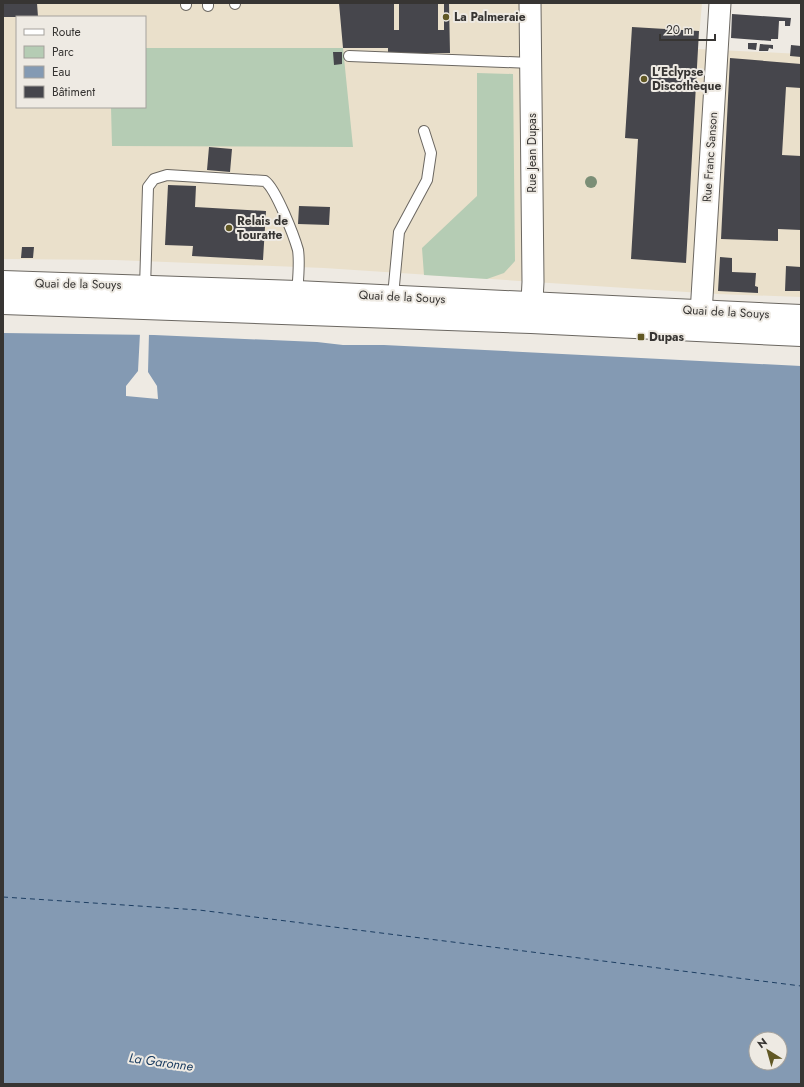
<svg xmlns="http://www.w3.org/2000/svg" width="804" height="1087" font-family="Jost,sans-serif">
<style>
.industrial{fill:#eae0cb;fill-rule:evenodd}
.green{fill:#b5ccb4}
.water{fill:#849ab3;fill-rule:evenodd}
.pier{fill:#eeeae3}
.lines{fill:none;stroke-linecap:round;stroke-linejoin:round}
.ferry{stroke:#1d3e62;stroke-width:1;stroke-dasharray:5 4;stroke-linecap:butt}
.building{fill:#46464c}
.lane-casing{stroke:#6b6761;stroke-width:12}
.street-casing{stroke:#6b6761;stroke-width:23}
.secondary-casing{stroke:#6b6761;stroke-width:24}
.lane{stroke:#fff;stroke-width:10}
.street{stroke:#fff;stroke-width:21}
.secondary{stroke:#fff;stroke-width:22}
.tree{fill:#7b8e76}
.poi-dot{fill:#615824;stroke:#eeeae3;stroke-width:1.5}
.labels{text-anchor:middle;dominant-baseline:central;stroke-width:4;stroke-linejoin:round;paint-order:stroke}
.poi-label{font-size:12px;font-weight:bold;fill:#373533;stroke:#eeeae3;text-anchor:start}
.street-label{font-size:12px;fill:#373533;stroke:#eeeae3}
.water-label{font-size:13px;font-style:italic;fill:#1d3e62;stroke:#eeeae3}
</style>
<rect width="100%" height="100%" fill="#eeeae3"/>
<!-- industrial -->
<path class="industrial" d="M3 3H702L698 49 801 54V297L717 294 324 268 115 260 3 259ZM17 17H145V107H17Z"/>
<!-- green -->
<path class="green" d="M145 48H343L353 147 112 146 111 107H145Z
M477 73 513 74 515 261 504 273 487 279 424 275 422 248 477 196Z"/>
<!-- water -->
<path class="water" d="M3 333 154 335 317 342 343 345H384L801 366V1084H3ZM756 1039H780V1063H756Z"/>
<!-- pier -->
<path class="pier" d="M140 333H149L148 372 157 386 158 399 126 396V386L138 371Z"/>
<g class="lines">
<!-- ferry -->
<path class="ferry" d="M3 897 199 910 801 986"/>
</g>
<!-- building -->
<path class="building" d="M3 3H37L38 17H3Z
M339 3H394V30H399V3H438V30H444V3H449L450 53H388V48H343Z
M732 14 791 18 790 26H785V21H779L778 39H771V41L731 38Z
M632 27 699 31 686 263 631 259 638 139 625 138Z
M748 43H757L756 50 748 49Z
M760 44 773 45V49L769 48 768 51H759Z
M791 45 801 46V57L790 56Z
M333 52H342V64L334 65Z
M730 58 801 64V88L786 87 782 155 801 156V230L778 229V241L721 239Z
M209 147 232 149 230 172 207 170Z
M168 185 196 186 195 207 266 211 263 260 192 256 193 246 165 245Z
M299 206 330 207 329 225 298 224Z
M22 247H34L33 258H21Z
M720 257 732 258V272L756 273 755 286 758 287V293L718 291Z
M786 266 801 267V291H785Z"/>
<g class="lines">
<defs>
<path id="lane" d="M186 3V5
M208 3V6
M235 3V4
M349 56 531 63
M145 288 148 187 154 179 167 175 265 181C276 189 294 236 298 250 300 263 298 280 297 294
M393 296 399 232 427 180 431 153 424 131"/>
<path id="street" d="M530 3 533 282 531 320
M700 330 720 3"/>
<path id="secondary" d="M3 282 297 292 801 316
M3 303 531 322 801 335"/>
</defs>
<!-- lane casing -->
<use href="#lane" class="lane-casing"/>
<!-- street casing -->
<use href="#street" class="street-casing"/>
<!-- secondary casing -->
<use href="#secondary" class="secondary-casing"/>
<!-- lane -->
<use href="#lane" class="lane"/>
<!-- street -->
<use href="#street" class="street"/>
<!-- secondary -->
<use href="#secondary" class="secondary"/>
</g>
<!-- trees -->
<circle class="tree" cx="591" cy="182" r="6"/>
<!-- markers -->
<g class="poi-dot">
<circle cx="446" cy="17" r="4"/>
<circle cx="644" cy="79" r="4"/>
<circle cx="229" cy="228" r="4"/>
<rect x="637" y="333" width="8" height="8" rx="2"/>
</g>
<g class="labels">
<!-- poi labels -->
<g class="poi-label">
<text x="454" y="17">La Palmeraie</text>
<text x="652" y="72">L'Eclypse<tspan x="652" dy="14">Discothèque</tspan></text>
<text x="237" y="221">Relais de<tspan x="237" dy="14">Touratte</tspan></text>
<text x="649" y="337">Dupas</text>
</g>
<!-- street labels -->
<g class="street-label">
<text transform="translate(532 153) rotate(-90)">Rue Jean Dupas</text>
<text transform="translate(710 157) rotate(-86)">Rue Franc Sanson</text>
<text transform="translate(78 284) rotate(1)">Quai de la Souys</text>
<text transform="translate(402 297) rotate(3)">Quai de la Souys</text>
<text transform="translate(726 312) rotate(3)">Quai de la Souys</text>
</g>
<!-- water labels -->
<g class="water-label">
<text transform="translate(161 1062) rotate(8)">La Garonne</text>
</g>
</g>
<!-- border -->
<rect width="804" height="1087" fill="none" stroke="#373533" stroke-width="8"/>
<!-- legend -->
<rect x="16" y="16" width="130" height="92" fill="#eeeae3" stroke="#a5a29d"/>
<rect x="24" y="29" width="20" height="6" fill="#ffffff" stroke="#a5a29d"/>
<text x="52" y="36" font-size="12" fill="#373533">Route</text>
<rect x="24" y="46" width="20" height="12" fill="#b5ccb4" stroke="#a5a29d"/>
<text x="52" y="56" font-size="12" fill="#373533">Parc</text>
<rect x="24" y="66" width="20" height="12" fill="#849ab3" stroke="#a5a29d"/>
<text x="52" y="76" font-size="12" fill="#373533">Eau</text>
<rect x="24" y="86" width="20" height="12" fill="#46464c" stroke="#a5a29d"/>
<text x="52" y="96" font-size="12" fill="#373533">Bâtiment</text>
<!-- north arrow -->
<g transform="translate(768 1051) rotate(323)"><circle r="19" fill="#eeeae3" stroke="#a5a29d"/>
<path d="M0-3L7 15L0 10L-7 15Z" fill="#615824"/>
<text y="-6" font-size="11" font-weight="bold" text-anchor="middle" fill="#373533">N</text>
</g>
<!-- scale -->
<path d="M660 34v6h55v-6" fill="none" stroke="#373533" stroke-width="2"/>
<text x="666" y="34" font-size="12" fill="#373533" stroke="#eeeae3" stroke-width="3" paint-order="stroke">20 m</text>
</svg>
